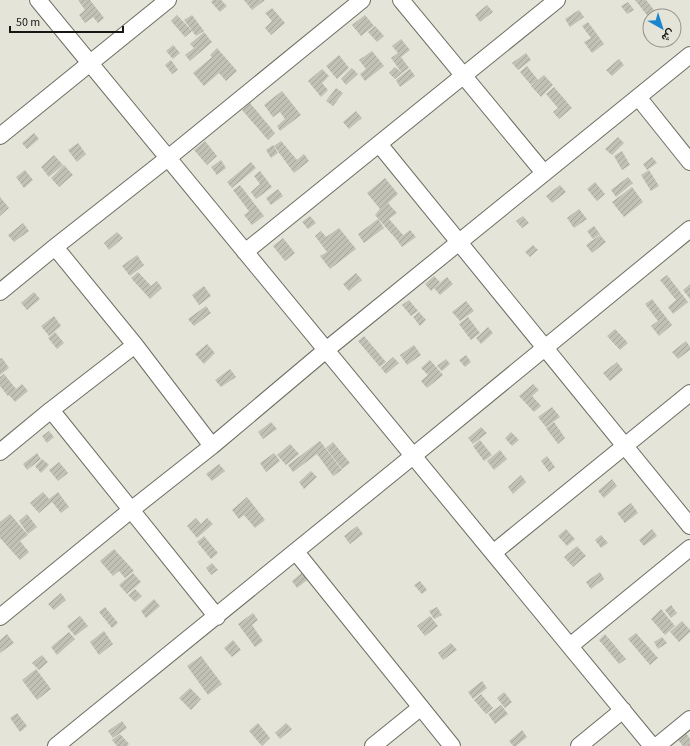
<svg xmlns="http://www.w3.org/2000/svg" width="690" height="746" font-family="'Source Sans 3',Vazirmatn,sans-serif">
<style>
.building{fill:url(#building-hatch)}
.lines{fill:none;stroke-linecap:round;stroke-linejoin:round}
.street-casing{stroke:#6d6e63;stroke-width:18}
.street{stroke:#fff;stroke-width:16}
</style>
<defs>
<pattern id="building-hatch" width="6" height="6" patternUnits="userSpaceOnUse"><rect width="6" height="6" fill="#c1c1b5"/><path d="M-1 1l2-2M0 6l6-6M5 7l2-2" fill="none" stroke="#a5a59b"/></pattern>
</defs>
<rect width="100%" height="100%" fill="#e4e4d8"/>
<!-- building -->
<path class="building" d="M78 0H90L104 18 98 23 93 17 85 23 79 15 85 10Z
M213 0H221L227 6 220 12 211 2Z
M244 0H265L252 10Z
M635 0H646L659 16H650V19Z
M628 2 634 10 627 14 621 6Z
M487 5 493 12 480 22 475 15Z
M272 8 285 23 271 35 265 28 272 21 265 13Z
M579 10 584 17 570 27 565 19Z
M177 15 192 31 185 37 171 21Z
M192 15 204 31 196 36 184 20Z
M365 15 374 26 361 36 352 25Z
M588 22 604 44 592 53 584 42 591 38 582 26Z
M375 26 384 36 377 42 368 32Z
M204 32 212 42 190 61 185 55 194 48 190 44Z
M401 39 410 50 401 57 409 68 402 73 391 58 398 53 392 46Z
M173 45 180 53 173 59 166 51Z
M217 48 237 71 226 81 219 73 204 86 193 73 212 57 210 55Z
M372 51 384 66 365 81 360 74 366 69 359 60Z
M526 53 531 60 518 70 512 63Z
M339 55 349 68 337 79 326 66Z
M619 59 624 65 612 76 606 70Z
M171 60 178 70 172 74 165 65Z
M527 66 538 80 531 85 520 72Z
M395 67 402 73 395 79 389 73Z
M352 68 358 74 346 85 341 79Z
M322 69 329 76 322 83 328 90 321 97 308 81Z
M410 69 415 76 400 87 396 80 403 74 404 76 403 74Z
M544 75 553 85 541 97 531 86Z
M554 87 572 108 559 119 553 112 558 108 546 94Z
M336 88 343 93 333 106 326 101Z
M282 91 301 115 280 131 277 126 285 119 280 112 273 117 264 105Z
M250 103 275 133 268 140 242 110Z
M356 111 362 118 349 129 343 122Z
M34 133 39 139 27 149 22 143Z
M618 137 624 143 612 155 605 149Z
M205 141 217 156 207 165 194 150Z
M281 141 297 160 304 154 309 161 294 173 274 146Z
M78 143 86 154 77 162 68 150Z
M273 145 278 153 271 158 266 150Z
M622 151 630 165 622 170 614 156Z
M54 155 63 165 49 177 41 167Z
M652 157 657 163 647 170 643 164Z
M221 160 226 168 217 175 211 167Z
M251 162 256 168 232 188 227 182Z
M64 165 73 175 59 187 51 178Z
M25 170 33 180 24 188 16 177Z
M649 170 659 186 651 191 641 175Z
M260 171 272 187 256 199 251 192 260 184 254 176Z
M628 177 633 183 616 197 611 190Z
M385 178 398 194 388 203 397 213 389 219 403 235 397 240 375 215 380 209 367 193Z
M595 182 605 194 597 201 587 189Z
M240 185 264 216 252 225 244 215 249 211 233 190Z
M560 185 566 192 552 203 546 196Z
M632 187 643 202 624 217 612 202Z
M278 189 283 196 271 205 266 198Z
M0 197 9 208 0 216Z
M579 209 587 219 574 228 567 218Z
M310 216 316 223 308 229 302 222Z
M523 216 529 223 522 228 516 221Z
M378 219 384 228 364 243 358 234Z
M23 223 29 231 14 242 8 235Z
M594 226 600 234 593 239 587 231Z
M339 228 356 249 330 269 320 256 327 252 315 236 321 231 326 237Z
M410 230 416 237 402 247 397 240Z
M117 232 123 238 109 250 104 243Z
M600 235 606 242 592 253 586 245Z
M283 238 295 253 285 261 273 246Z
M533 245 538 250 530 257 525 252Z
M137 255 144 265 130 276 122 266Z
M138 272 151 286 157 281 162 288 150 299 131 278Z
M356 273 362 280 349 291 343 284Z
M667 275 688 302 673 314 668 307 676 300 660 280Z
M434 276 440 282 431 291 425 284Z
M447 277 453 284 440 295 434 288Z
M690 284V299L683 290Z
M204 286 211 296 199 305 192 295Z
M34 292 40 299 27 310 21 303Z
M652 299 672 325 659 336 651 326 658 321 645 304Z
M409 300 418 311 411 316 402 305Z
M466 301 474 311 460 321 452 312Z
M206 306 211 313 194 326 188 319Z
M419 312 426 320 420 326 413 317Z
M54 316 61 326 49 336 41 326Z
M468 317 480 333 471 340 459 324Z
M488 327 493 333 481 344 476 338Z
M615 329 628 343 620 350 607 336Z
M55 332 64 343 57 349 48 338Z
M364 336 386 362 380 367 358 341Z
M686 341 690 347V350L678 359 672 352Z
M207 344 215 353 204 364 195 354Z
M414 345 421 355 407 365 400 355Z
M466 355 471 362 465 367 459 360Z
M393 357 399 363 386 374 381 368Z
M2 358 9 368 0 375V359Z
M446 359 450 364 442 371 437 366Z
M430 360 443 375 427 388 421 381 428 375 421 368Z
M617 362 623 370 610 381 603 373Z
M230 369 236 377 221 387 215 380Z
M4 374 16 389 8 396 0 386V377Z
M22 384 28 391 15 402 9 395Z
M533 384 539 390 532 396 541 406 534 412 519 396Z
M552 407 560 417 546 427 538 417Z
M271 422 277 429 263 439 258 432Z
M554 422 565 438 558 444 546 428Z
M481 427 487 433 473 444 468 438Z
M49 431 54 437 47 443 42 436Z
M511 432 519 440 512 446 505 438Z
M480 440 492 455 484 461 473 446Z
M320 441 342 470 333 476 317 454 293 472 288 465Z
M333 442 350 463 342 469 326 448Z
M290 444 299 454 286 465 277 455Z
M500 450 507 459 494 470 487 461Z
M37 453 41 459 27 470 23 464Z
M274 453 280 461 266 472 260 463Z
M547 456 555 467 549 472 541 461Z
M42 459 49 465 41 473 35 466Z
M59 462 68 473 58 481 49 470Z
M219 464 225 471 212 481 206 474Z
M311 471 317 477 304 489 299 482Z
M521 475 526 482 513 494 508 487Z
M612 479 617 486 604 498 598 491Z
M43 492 49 499 58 492 69 507 61 513 52 502 39 513 30 503Z
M247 497 265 520 255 528 244 515 239 519 232 510Z
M631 503 638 513 625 523 617 513Z
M10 514 28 535 20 541 29 552 20 560 0 538V522Z
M27 514 37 527 28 534 19 521Z
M196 518 201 524 207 518 213 524 197 538 187 526Z
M357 526 363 534 350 544 344 536Z
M566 529 575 539 567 546 558 536Z
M652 529 657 536 644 546 639 540Z
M601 535 608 543 601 548 595 540Z
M204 536 218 553 211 559 197 542Z
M577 546 586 556 573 567 564 557Z
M114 549 134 571 125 578 119 571 113 576 100 561Z
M212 563 218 570 211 575 206 568Z
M305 570 311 577 297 588 292 581Z
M600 572 604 579 591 589 586 582Z
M133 573 141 582 127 594 119 585Z
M420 581 427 590 422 594 414 585Z
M135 589 142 596 135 602 128 595Z
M61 593 66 600 54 610 48 604Z
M154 599 160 606 146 618 141 611Z
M671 605 677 613 671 618 665 610Z
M105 607 118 623 112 628 99 612Z
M437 607 442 615 434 619 429 611Z
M661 609 675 626 665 635 651 619Z
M253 613 258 620 252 625 263 641 255 647 238 624Z
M80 616 88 626 75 636 67 626Z
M430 616 438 626 425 636 417 626Z
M682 621 690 630V632L679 642 670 632Z
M104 631 113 644 99 655 90 642Z
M69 632 75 639 57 655 51 647Z
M636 633 658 658 650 665 628 639Z
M7 634 14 643 0 653V640Z
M605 634 626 659 619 664 599 640Z
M662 637 667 643 658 649 654 642Z
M233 640 241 650 232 657 224 648Z
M451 643 457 650 443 660 438 653Z
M42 655 48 662 39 670 32 663Z
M201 656 222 684 208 695 187 666Z
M36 669 51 689 37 700 22 680Z
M482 681 487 688 473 699 468 692Z
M190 688 201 699 191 710 179 698Z
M504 692 512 702 505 708 497 698Z
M481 694 493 708 486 714 474 700Z
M501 705 508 714 495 724 488 714Z
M17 713 27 726 20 732 10 718Z
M122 721 127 728 113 738 108 731Z
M258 723 270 738 262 746 249 731Z
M286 723 292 729 280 739 275 733Z
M522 730 527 737 516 746H513L509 741Z
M686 733 690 739V746H683L678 740Z
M120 734 129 744 127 746H117L112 740Z"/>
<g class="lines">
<defs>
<path id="street" d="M38 0 652 746
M401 0 544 173
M638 97 690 162
M0 136 168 0
M379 144 690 526
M55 247 135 345 212 446
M245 252 557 0
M0 292 55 247 168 158 362 0
M51 410 217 617
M0 452 51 410 135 345
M296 552 452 746
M493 553 690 393
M0 617 131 510 212 446 326 350 690 55
M570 646 690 548
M56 746 413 456 690 229
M373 746 420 708
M579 746 623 710
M657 746 690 719"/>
</defs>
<!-- street casing -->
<use href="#street" class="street-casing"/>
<!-- street -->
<use href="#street" class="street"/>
</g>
<!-- north arrow -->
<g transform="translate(662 28) rotate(141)"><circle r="19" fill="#e4e4d8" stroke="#929289"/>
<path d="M0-3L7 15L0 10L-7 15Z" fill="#1b85cf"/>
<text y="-6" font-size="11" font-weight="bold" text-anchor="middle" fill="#171713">ش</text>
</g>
<!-- scale -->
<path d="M10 26v6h113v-6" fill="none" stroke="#171713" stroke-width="2"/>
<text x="16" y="26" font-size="12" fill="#171713" stroke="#e4e4d8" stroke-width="3" paint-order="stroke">50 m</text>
</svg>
